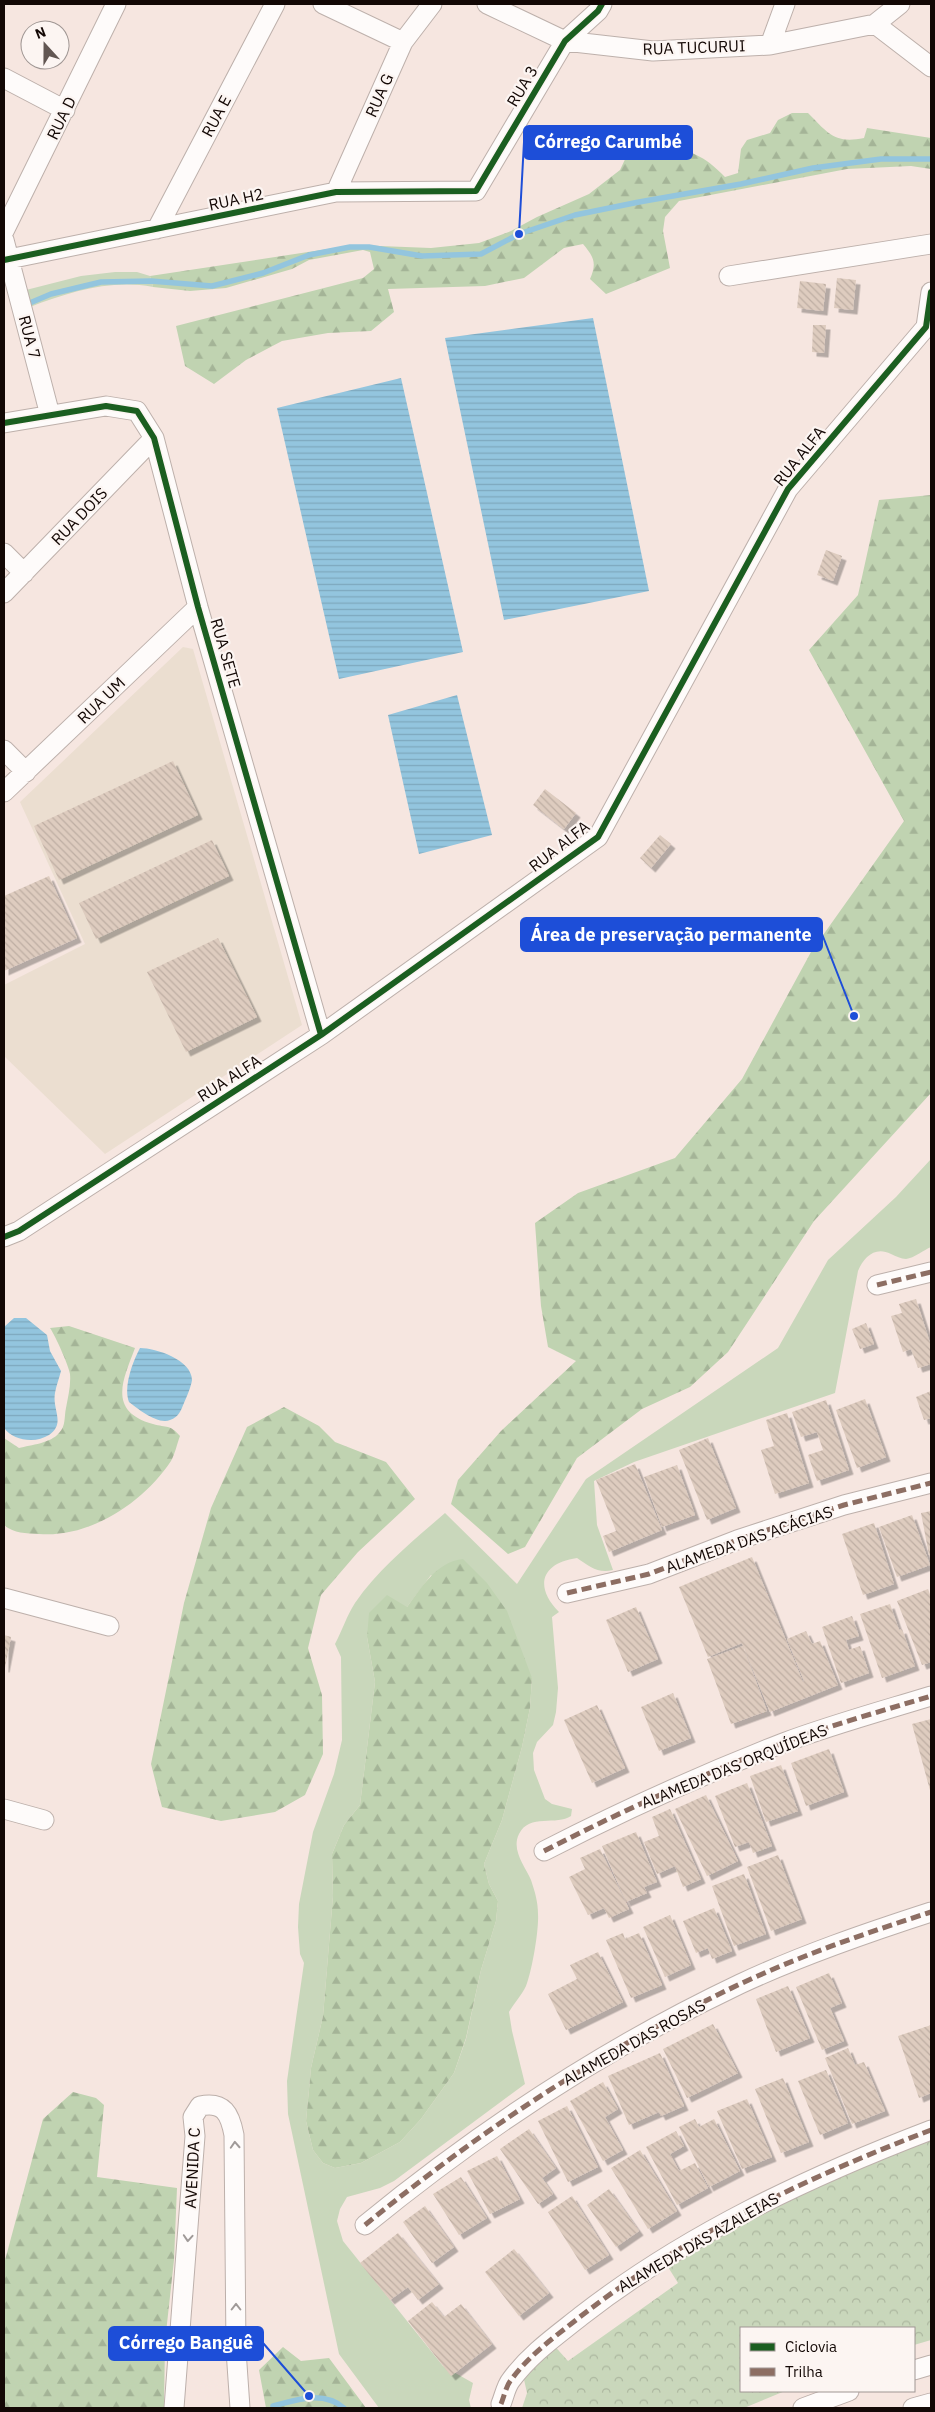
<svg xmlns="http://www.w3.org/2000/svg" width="935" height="2412" font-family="'IBM Plex Sans',sans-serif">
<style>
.education{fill:#ebded0}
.grass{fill:#c9d7bb;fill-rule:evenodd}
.forest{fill:url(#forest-firs)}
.park{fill:url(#park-crowns)}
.water{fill:url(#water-rules)}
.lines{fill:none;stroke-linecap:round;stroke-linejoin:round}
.stream{stroke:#93c5de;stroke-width:5.5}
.building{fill:url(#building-back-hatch);filter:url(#shadow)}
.street-casing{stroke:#bdb0ab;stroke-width:21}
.street{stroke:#fefbfa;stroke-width:19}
.quiet{stroke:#8d6e63;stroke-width:5;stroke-dasharray:10 5;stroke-linecap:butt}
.cycleway-casing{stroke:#fcf5f2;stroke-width:9}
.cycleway{stroke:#1b5e20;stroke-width:6}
.oneway{stroke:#a09a98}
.labels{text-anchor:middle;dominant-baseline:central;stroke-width:4.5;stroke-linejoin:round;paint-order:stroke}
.street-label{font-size:16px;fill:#130805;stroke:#fcf5f2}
.leader{fill:none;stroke:#1d4ed8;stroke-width:2}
.callout-dot{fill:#1d4ed8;stroke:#fcf5f2;stroke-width:2}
.callout{fill:#1d4ed8;stroke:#1d4ed8;stroke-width:2}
.callout-label{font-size:18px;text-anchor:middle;font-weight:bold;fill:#fff}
</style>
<defs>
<pattern id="forest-firs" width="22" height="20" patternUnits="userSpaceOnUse" patternTransform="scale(1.25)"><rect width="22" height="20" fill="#c0d3b1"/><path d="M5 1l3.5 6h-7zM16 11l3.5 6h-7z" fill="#a4b497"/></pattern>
<pattern id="park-crowns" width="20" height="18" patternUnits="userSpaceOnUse" patternTransform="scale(1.25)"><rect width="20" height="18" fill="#c9d7bb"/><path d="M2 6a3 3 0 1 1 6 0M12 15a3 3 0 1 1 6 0" fill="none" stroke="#acb79f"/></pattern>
<pattern id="water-rules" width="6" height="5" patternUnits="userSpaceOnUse" patternTransform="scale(1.25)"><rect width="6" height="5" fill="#93c5de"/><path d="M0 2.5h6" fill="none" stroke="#7ea8bd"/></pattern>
<pattern id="building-back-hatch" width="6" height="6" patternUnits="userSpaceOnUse" patternTransform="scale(1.25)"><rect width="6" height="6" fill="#deccbf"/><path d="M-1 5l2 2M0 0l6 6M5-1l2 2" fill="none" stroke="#beaea3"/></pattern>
<filter id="shadow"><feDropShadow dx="4.5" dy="4.5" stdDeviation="0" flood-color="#0004"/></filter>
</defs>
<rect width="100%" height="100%" fill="#f6e6e0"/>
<!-- education -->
<path class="education" d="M183 647 193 649 302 1025 105 1154 4 1056V985L85 944 20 802Z"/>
<!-- grass -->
<path class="grass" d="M115 272H137L150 276 153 287C111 279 69 292 30 307L26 290 81 276Z
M931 1159V1247C924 1250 914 1258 906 1259 901 1259 896 1256 891 1254 875 1246 864 1257 858 1271L835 1393 634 1462 594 1481 597 1525 613 1570C598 1574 589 1566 577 1558 541 1563 534 1587 559 1612L552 1617 558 1688 556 1712 553 1725 537 1742 533 1753 534 1770 545 1799 552 1804 572 1809 571 1816C557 1826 529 1813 519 1834 511 1850 525 1866 531 1880 535 1892 538 1902 538 1914 539 1930 532 1971 526 1986 522 1995 514 2003 509 2012L512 2031 525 2084 394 2181 380 2188 347 2197 340 2209 337 2221 343 2241 443 2366 473 2383 469 2400 471 2408H379L339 2354 288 2114 287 2081 304 1963 300 1954 298 1927 299 1904 313 1832 334 1774 342 1740 341 1657 335 1644C342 1631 347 1615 355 1603 379 1568 413 1541 445 1513L517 1584 586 1479 778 1348 828 1260 896 1197ZM431 1575 532 1678 530 1708 522 1747 502 1820 484 1864 489 1884 498 1901 496 1921 481 1970 466 2039 454 2073 421 2119 400 2142 361 2163 335 2168 323 2163 313 2150 306 2121 311 2068 323 2016 333 1896 332 1854 344 1825 360 1805 375 1682 367 1637 407 1607Z"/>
<!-- forest -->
<path class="forest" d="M792 113H808C828 133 834 144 864 138L867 128 931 138V169L911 166 847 169 679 201 665 217 663 231 670 268 606 294 590 279C597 263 594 257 583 244L564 248 524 278 485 286 388 289 394 312 371 331 328 333 282 341 246 360 214 384 185 366 176 326 363 278 374 269 370 252 363 250 309 260 292 269 226 288 190 291 153 287 150 276 354 245 431 248 479 243 511 231 537 217 589 194 620 170 628 153C673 149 691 142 725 177L738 173 741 149 747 140 770 133 778 120Z
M931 495V1093L814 1221 728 1352 690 1387 642 1409 577 1458 525 1547 508 1554 451 1504 458 1480 501 1431 576 1361 548 1347 541 1306 535 1223 578 1193 675 1158 742 1079 811 952 904 821 809 650 858 595 879 500Z
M69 1326 135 1348C123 1380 107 1411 153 1424 167 1428 170 1424 180 1436 177 1444 175 1454 171 1461 143 1503 90 1538 39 1534 25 1533 15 1534 4 1525V1438L19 1448C31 1445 51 1443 59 1433 66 1426 64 1417 66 1408 68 1397 71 1386 70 1374 69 1366 55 1335 50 1328Z
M284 1407 319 1426 335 1442 386 1462 415 1499 358 1552 321 1595 308 1648 322 1695 323 1754 305 1795 275 1812 221 1821 162 1807 151 1764 184 1603 211 1508 247 1427Z
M463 1559 487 1583 507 1611 532 1678 530 1708 522 1747 502 1820 484 1864 489 1884 498 1901 496 1921 481 1970 466 2038 454 2073 421 2119 400 2142 361 2163 335 2168 323 2163 313 2150 306 2121 311 2068 323 2016 333 1896 332 1854 344 1825 360 1805 375 1682 367 1637 369 1613 387 1595 407 1607C422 1587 436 1562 463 1559Z
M73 2092 96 2098 104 2105 97 2177 177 2188 174 2260 165 2342 164 2408H4V2264L43 2119Z
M283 2347 301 2361 329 2358 366 2408H266L259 2370Z"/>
<!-- park -->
<path class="park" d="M931 2134V2340L914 2345V2328H741V2391H785L744 2408H522L527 2393 523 2375 551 2342 568 2361 678 2283 668 2267 740 2222Z"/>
<!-- water -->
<path class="water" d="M593 318 649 591 504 620 445 338Z
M401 378 463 652 339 679 277 408Z
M457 695 492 835 419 854 388 715Z
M14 1318H26L47 1335 50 1351 61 1371C59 1379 56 1386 55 1393 52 1410 66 1423 49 1435 44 1438 37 1440 31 1440 20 1440 10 1436 4 1428V1327Z
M140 1348C156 1348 192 1360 192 1380 191 1387 187 1396 184 1403 181 1410 179 1417 170 1420 158 1425 138 1409 129 1402 123 1387 133 1361 140 1348Z"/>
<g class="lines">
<!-- stream -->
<path class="stream" d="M25 305 51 294 101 282 151 281 212 286 263 273 309 255 350 247H369L422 256 481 254 519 234 575 215 639 202 741 184 813 168 881 159H931
M273 2406C296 2400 323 2390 344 2408"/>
</g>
<!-- building -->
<path class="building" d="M837 278 856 280 853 310 834 308Z
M800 281 826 284 823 311 797 308Z
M813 325H826L824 353 812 352Z
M826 550 842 556 833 581 817 575Z
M173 761 198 815 59 880 34 826Z
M545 789 576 813 564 829 533 805Z
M660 835 671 844 651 868 640 858Z
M212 840 229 876 96 939 79 903Z
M49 876 77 938 4 971V896Z
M218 938 257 1017 186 1052 147 972Z
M916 1299 931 1346V1364L918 1368 911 1349 903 1352 891 1316 902 1313 899 1304Z
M866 1323 874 1344 860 1349 852 1329Z
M931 1391V1418L924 1420 916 1397Z
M865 1399 886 1457 857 1468 836 1410Z
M826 1400 849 1470 817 1481 808 1455 823 1450 817 1432 801 1437 792 1412Z
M787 1413 809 1483 775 1494 761 1450 774 1446 766 1420Z
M708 1438 736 1508 707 1520 679 1450Z
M635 1464 662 1530 609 1552 603 1536 616 1531 596 1480Z
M677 1465 695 1515 662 1527 644 1477Z
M931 1511V1554L929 1555 921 1513Z
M912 1515 930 1565 897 1577 879 1527Z
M874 1523 894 1584 863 1595 842 1534Z
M752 1557 803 1682 804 1681 787 1639 806 1631 812 1644 820 1641 838 1685 770 1712 742 1643 708 1657 679 1587Z
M928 1589 931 1597V1662L922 1665 897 1601Z
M890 1604 899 1630 902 1629 915 1666 882 1678 860 1614Z
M636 1607 658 1659 628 1672 606 1620Z
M852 1616 859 1636 846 1640 849 1650 860 1646 869 1673 841 1683 822 1627Z
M4 1635 11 1637 5 1668H4Z
M743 1646 767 1711 731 1724 707 1659Z
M673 1693 691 1738 659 1751 641 1707Z
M597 1705 625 1768 592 1783 564 1720Z
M931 1719V1794L912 1724Z
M829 1749 844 1792 806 1806 791 1763Z
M781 1765 798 1811 766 1822 750 1776Z
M747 1783 772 1846 753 1853 749 1842 735 1847 715 1796Z
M706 1795 738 1861 707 1876 675 1809Z
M670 1809 701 1879 683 1887 675 1866 657 1874 644 1842 659 1836 652 1817Z
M636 1832 657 1882 644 1887 647 1893 626 1902 602 1846Z
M600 1849 629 1909 609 1918 604 1908 588 1915 569 1877 585 1869 580 1858Z
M778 1855 802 1919 771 1931 747 1867Z
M744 1874 766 1934 734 1946 712 1886Z
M714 1908 732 1951 712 1959 708 1948 696 1953 683 1921Z
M670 1915 691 1965 665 1977 643 1927Z
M623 1933 625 1939 639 1933 662 1985 631 1998 606 1940Z
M598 1952 623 2002 566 2030 548 1994 577 1979 570 1965Z
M829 1973 842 2003 830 2008 844 2041 822 2050 796 1987Z
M788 1986 810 2038 776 2052 756 1999Z
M713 2024 738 2073 687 2098 663 2049Z
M931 2025V2093L919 2098 898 2036Z
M848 2048 855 2065 864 2062 885 2111 852 2124 825 2058Z
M660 2053 684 2106 661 2116 659 2112 629 2125 608 2076Z
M826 2070 848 2123 820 2135 798 2081Z
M783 2078 809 2142 781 2153 755 2089Z
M603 2082 618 2109 605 2117 623 2150 603 2161 570 2101Z
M747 2099 772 2157 742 2169 717 2111Z
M567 2106 598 2167 568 2182 538 2121Z
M695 2119 699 2127 714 2119 740 2171 709 2187 679 2127Z
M529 2129 556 2168 542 2178 553 2194 538 2204 500 2149Z
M676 2131 684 2146 670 2154 679 2171 695 2163 708 2188 677 2205 646 2147Z
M640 2150 677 2211 648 2229 611 2168Z
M497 2156 520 2199 490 2214 467 2171Z
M461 2177 487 2218 459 2235 433 2194Z
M609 2189 639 2231 616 2247 587 2205Z
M572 2196 609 2255 585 2270 548 2212Z
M425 2206 454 2247 432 2263 403 2222Z
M398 2233 439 2284 418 2300 408 2287 390 2300 360 2263Z
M514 2249 549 2293 519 2316 485 2272Z
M432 2302 444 2317 461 2304 492 2344 451 2376 408 2321Z"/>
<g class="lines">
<defs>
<path id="street" d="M323 4 403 42
M487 4 565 41 653 51 770 45 875 24 900 4
M875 24 931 67
M770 45 785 4
M4 78 65 110
M336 192 403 42 432 4
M157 229 275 4
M4 231 116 4
M4 240 50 415
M4 260 336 192 476 191 565 41 598 11 602 4
M729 276 931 244
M4 423 106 406 137 411 154 438 198 607 321 1035
M4 553 24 573
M4 593 154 438
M4 750 26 772
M4 792 198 607
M4 1237 19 1231 321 1035 598 837 788 489 926 327 931 292
M877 1285 931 1272
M567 1593 649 1574 737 1540 844 1505 931 1483
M4 1598 109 1626
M4 1809 44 1820
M544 1851C622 1811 701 1775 783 1743 831 1725 882 1711 931 1696
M365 2225C481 2130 605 2048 740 1984 802 1955 866 1933 931 1912
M914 2370 931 2365
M501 2404C504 2397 506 2386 511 2380 530 2354 556 2336 581 2316 685 2235 808 2177 931 2130
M174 2408 195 2136 193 2117 200 2106C224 2101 230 2114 234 2135L236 2350 240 2408
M803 2408 849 2391
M913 2408 931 2403"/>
</defs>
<!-- street casing -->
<use href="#street" class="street-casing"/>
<!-- street -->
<use href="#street" class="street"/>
<!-- quiet -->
<path class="quiet" d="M877 1285 931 1272
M567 1593 649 1574 737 1540 844 1505 931 1483
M544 1851C622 1811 701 1775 783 1743 831 1725 882 1711 931 1696
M365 2225C481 2130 605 2048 740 1984 802 1955 866 1933 931 1912
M501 2404C504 2397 506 2386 511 2380 530 2354 556 2336 581 2316 685 2235 808 2177 931 2130"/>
<defs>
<path id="cycleway" d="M4 260 336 192 476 191 565 41 598 11 602 4
M4 423 106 406 137 411 154 438 198 607 321 1035
M4 1237 19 1231 321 1035 598 837 788 489 926 327 931 292"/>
</defs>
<!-- cycleway casing -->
<use href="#cycleway" class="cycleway-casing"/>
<!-- cycleway -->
<use href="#cycleway" class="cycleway"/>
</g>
<!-- one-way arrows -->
<defs><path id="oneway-chevron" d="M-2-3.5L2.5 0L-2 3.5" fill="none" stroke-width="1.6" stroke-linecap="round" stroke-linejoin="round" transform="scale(1.25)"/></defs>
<g class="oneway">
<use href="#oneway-chevron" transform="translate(235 2145) rotate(-93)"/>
<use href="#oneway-chevron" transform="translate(188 2238) rotate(94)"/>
<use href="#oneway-chevron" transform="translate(236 2307) rotate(-90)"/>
</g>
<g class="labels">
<!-- street labels -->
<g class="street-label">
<text transform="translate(694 47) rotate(-2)">RUA TUCURUI</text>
<text transform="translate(522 86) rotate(-59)">RUA 3</text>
<text transform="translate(379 95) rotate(-66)">RUA G</text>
<text transform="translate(216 116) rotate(-62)">RUA E</text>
<text transform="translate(61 118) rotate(-64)">RUA D</text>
<text transform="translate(236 199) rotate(-12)">RUA H2</text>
<text transform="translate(30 337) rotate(75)">RUA 7</text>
<text transform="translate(799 456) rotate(-51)">RUA ALFA</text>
<text transform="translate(79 516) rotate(-46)">RUA DOIS</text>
<text transform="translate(226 653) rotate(74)">RUA SETE</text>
<text transform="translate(101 700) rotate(-44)">RUA UM</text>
<text transform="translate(559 846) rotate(-38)">RUA ALFA</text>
<text transform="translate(229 1078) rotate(-33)">RUA ALFA</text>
<text transform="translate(749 1539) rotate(-19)">ALAMEDA DAS ACÁCIAS</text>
<text transform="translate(734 1766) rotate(-22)">ALAMEDA DAS ORQUÍDEAS</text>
<text transform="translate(634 2042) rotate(-29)">ALAMEDA DAS ROSAS</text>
<text transform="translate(192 2168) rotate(-87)">AVENIDA C</text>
<text transform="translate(698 2242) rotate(-30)">ALAMEDA DAS AZALEIAS</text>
</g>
</g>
<!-- callouts -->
<path class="leader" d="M519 234L524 142M854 1016L822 934M309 2396L263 2343"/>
<g class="callout-dot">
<circle cx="519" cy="234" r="5"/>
<circle cx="854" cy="1016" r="5"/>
<circle cx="309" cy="2396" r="5"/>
</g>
<g class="callout">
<rect x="524" y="126" width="168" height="33" rx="5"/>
<rect x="521" y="918" width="301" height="33" rx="5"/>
<rect x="109" y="2327" width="154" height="33" rx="5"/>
</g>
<g class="callout-label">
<text x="608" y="148">Córrego Carumbé</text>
<text x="671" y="941">Área de preservação permanente</text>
<text x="186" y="2349">Córrego Banguê</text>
</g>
<!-- border -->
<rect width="935" height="2412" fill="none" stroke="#130805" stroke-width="10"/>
<!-- legend -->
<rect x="740" y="2327" width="175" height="65" fill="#fcf5f2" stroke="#9f9693"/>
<rect x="750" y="2343" width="25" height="8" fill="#1b5e20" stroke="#9f9693"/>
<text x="785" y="2352" font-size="15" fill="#130805">Ciclovia</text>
<rect x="750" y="2368" width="25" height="8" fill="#8d6e63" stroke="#9f9693"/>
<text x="785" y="2377" font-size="15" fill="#130805">Trilha</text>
<!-- north arrow -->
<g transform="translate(45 45) rotate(339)"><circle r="24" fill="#fcf5f2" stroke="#9f9693"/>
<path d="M0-4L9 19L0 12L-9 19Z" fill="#625652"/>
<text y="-8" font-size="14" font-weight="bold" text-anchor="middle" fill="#130805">N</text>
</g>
</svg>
